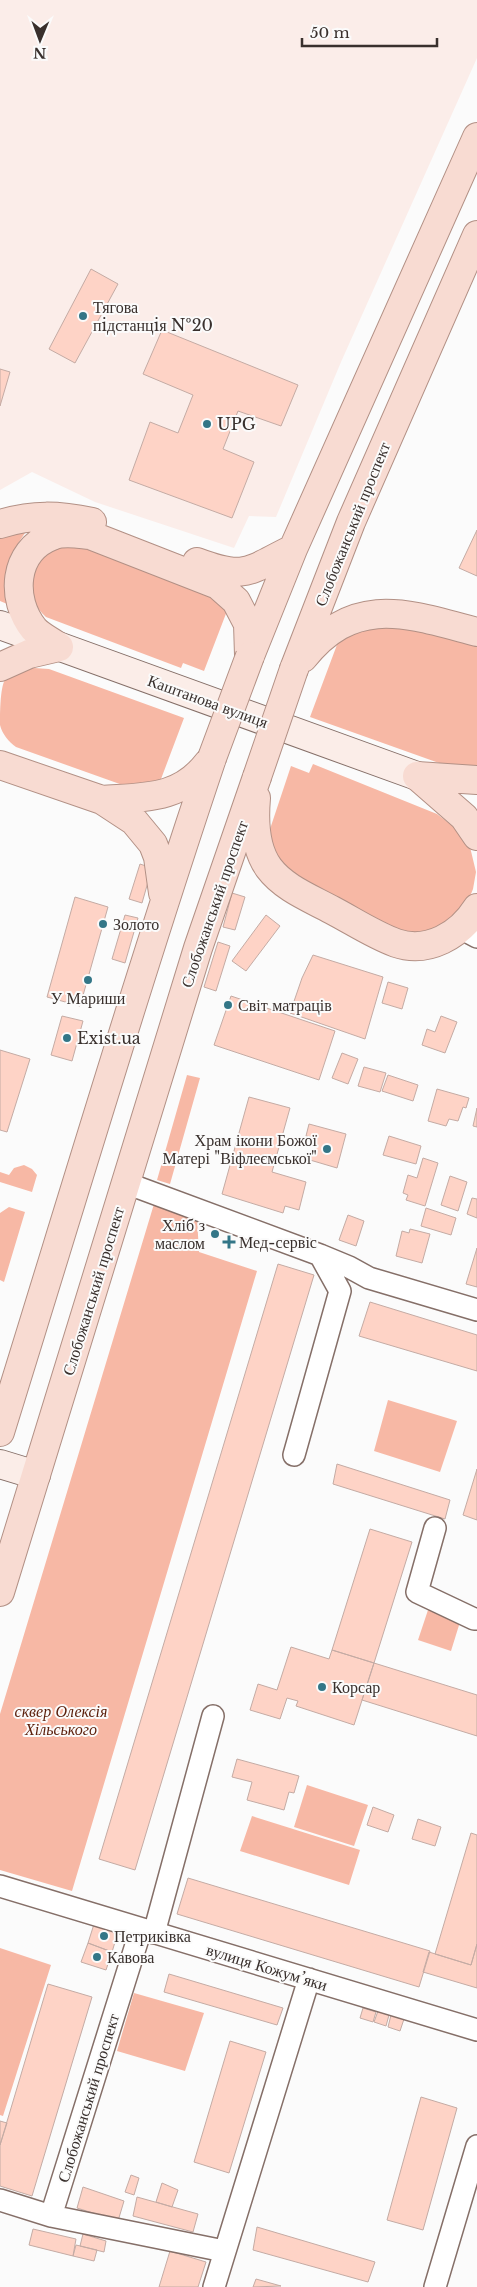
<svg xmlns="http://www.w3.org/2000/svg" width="477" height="2287" font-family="'Libre Baskerville',serif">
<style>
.built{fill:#fbede9}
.green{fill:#f7b8a5}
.building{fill:#fed3c6;stroke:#c4aba4}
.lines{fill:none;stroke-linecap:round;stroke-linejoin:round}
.street-casing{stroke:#856f68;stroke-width:24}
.secondary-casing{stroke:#856f68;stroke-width:30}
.primary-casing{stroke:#b29085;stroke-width:30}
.street{stroke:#fff;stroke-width:21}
.secondary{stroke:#fbede8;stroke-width:28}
.primary{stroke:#f8dbd2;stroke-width:28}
.primary-bridge-casing{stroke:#b29085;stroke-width:30;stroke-linecap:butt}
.primary-bridge{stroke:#f8dbd2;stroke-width:28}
.poi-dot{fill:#337687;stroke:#fbfbfb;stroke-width:2}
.labels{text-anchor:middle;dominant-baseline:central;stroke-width:4;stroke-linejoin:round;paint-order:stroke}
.poi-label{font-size:16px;fill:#39302d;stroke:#fbfbfb;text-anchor:start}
.street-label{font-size:16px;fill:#39302d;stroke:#fbfbfb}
.park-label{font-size:16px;font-style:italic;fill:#5b1e0a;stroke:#fbfbfb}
</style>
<rect width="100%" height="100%" fill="#fbfbfb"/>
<!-- built -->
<path class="built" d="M0 0H477V58L341 362 276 517 249 516 234 548 95 502 32 472 0 490Z"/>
<!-- green -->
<path class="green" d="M47 523 25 533 15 548 8 567 12 606 0 601V532Z
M69 542 211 589 227 611 204 671 183 663 181 668 46 617C25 597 30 584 38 559Z
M392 621 477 645V770L453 768 310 717 338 642 351 634Z
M34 668 49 669 184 718 158 787 131 788 16 747C9 742 2 734 0 725 0 716 0 687 5 680 13 672 24 670 34 668Z
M313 764 437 814 458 830 470 847 476 872 473 889 467 904 451 921 429 932 408 933 392 929 291 873 278 859 269 832 291 766 309 773Z
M187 1075 200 1078 170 1184 157 1180Z
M24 1165 32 1169 37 1175 32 1192 0 1182V1172L9 1175 14 1168Z
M154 1204 197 1218 199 1252 257 1271 72 1891 0 1870V1714Z
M9 1207 25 1212 4 1282 0 1280V1213Z
M388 1400 457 1421 440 1472 374 1451Z
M428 1610 460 1622 451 1651 418 1640Z
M307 1785 368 1805 354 1846 294 1827Z
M252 1816 360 1850 349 1885 240 1851Z
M0 1948 51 1965 3 2116 0 2115Z
M134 1993 204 2013 185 2071 117 2051Z"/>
<!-- building -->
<path class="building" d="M91 269 118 284 75 363 49 349Z
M162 330 298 385 281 426 238 411 223 449 254 462 232 518 129 480 150 422 178 433 193 395 143 374Z
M0 369 10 372 0 406Z
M477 530V576L459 568Z
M140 864 152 868 142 903 129 899Z
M232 893 245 897 235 930 223 927Z
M75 897 108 907 80 1006 47 997Z
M125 915 138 918 125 963 112 959Z
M266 915 280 926 246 971 232 961Z
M218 942 230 946 216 991 204 987Z
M313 955 383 977 365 1039 290 1013 302 978Z
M388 982 408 988 402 1009 382 1003Z
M231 996 335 1031 319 1080 214 1045Z
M62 1016 83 1021 72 1061 51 1055Z
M441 1016 457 1022 445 1053 422 1045 427 1029 435 1032Z
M0 1050 30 1059 7 1132 0 1130Z
M342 1053 358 1059 348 1084 332 1078Z
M364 1067 386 1073 380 1092 358 1086Z
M388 1075 418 1085 413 1101 382 1091Z
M437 1089 469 1098 466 1108 463 1107 458 1121 449 1119 446 1126 428 1121Z
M249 1097 290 1108 272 1172 306 1182 299 1210 285 1206 283 1213 222 1194Z
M477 1108V1127L473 1126Z
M309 1124 346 1134 337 1168 310 1160 316 1138 306 1136Z
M389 1136 421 1146 416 1164 383 1155Z
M423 1158 438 1163 425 1206 406 1200 408 1195 403 1193 408 1175 417 1178Z
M450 1176 467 1182 458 1211 441 1205Z
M472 1198 477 1199V1218L467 1214Z
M426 1208 456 1218 451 1235 421 1226Z
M348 1215 364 1221 356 1246 339 1240Z
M410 1229 430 1234 422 1263 396 1256 402 1231 409 1233Z
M477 1248V1287L466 1284Z
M278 1264 314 1275 135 1870 99 1859Z
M370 1302 477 1335V1371L359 1336Z
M337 1464 450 1500 445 1519 333 1484Z
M477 1469V1520L463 1515Z
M370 1529 412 1542 374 1663 332 1650Z
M291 1647 329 1659 332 1650 374 1663 354 1725 296 1706 298 1701 287 1698 280 1719 250 1710 258 1684 277 1690Z
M374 1663 477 1695V1736L362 1700Z
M237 1759 299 1776 294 1793 289 1792 284 1810 247 1800 252 1782 232 1777Z
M373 1807 394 1815 388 1832 367 1825Z
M418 1819 441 1827 435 1846 412 1839Z
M471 1833 477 1835V1944L471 1965 435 1954Z
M188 1878 430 1951 419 1987 177 1914Z
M95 1921 119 1929 112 1952 88 1943Z
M88 1943 112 1952 106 1970 81 1962Z
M477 1944V1988L423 1972 429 1952 471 1965Z
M169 1974 283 2008 277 2025 164 1992Z
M48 1984 92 1997 32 2196 0 2186V2145Z
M363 2008 376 2012 373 2022 360 2018Z
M378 2011 389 2015 386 2026 374 2022Z
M391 2015 404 2019 400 2031 388 2027Z
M230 2041 266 2052 229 2173 194 2162Z
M421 2097 457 2108 423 2230 387 2220Z
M0 2121 7 2123 0 2145Z
M131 2175 139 2178 134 2195 125 2192Z
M162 2183 178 2190 172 2207 156 2202Z
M83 2187 124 2201 118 2221 77 2208Z
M137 2197 198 2214 193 2232 133 2216Z
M257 2227 375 2262 368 2282 253 2250Z
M33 2229 76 2239 73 2256 29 2245Z
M83 2234 106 2241 104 2252 80 2246Z
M76 2245 97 2250 94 2261 73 2256Z
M170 2251 206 2262 198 2287H159Z
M256 2279 281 2286 253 2287Z"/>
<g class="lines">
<defs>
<path id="street" d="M462 929 477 937
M126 1183 320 1255 349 1267 369 1278 477 1310
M294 1455 340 1291 320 1255
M435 1528 417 1592 474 1619H477
M0 1886 477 2030
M154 1933 213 1716
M0 2200 51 2216 141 1929
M51 2216 224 2251
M214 2287 309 1979
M435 2287 477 2146"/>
<path id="secondary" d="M0 625 417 776
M0 1464 36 1475"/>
<path id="primary" d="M0 524C33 514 58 515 92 522
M197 562C247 581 249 570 293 549
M59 647C51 641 40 636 34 629 10 599 13 551 52 536 63 531 78 534 90 535L218 585 236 601 248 624 249 655
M250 656 293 549 477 137
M303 658C355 593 408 614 477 632
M0 667 29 654 59 647
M294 669 351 522 477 235
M0 765 102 800 134 821 153 844 158 857 163 893
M417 776 464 817 477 836
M417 776 477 780
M256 798C254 821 255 849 269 868 284 888 310 898 332 910 353 921 374 935 396 943 428 954 460 935 477 908
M102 800C144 797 180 800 208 763
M0 1432C70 1207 137 981 212 758
M0 1592 198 948 257 777"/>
</defs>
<!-- street casing -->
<use href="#street" class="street-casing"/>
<!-- secondary casing -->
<use href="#secondary" class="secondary-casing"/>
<!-- primary casing -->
<use href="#primary" class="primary-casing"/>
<!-- street -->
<use href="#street" class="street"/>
<!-- secondary -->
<use href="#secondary" class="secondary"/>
<!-- primary -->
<use href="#primary" class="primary"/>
<defs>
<path id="primary-bridge" d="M212 758 250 656
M257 777 294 669"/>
</defs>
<!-- primary-bridge casing -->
<use href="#primary-bridge" class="primary-bridge-casing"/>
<!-- primary-bridge -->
<use href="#primary-bridge" class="primary-bridge"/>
</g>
<!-- markers -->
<g class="poi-dot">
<circle cx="83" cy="316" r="5"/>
<circle cx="207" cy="424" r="5"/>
<circle cx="103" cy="924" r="5"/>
<circle cx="88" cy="980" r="5"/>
<circle cx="228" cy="1005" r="5"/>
<circle cx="67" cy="1038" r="5"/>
<circle cx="327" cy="1149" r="5"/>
<circle cx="215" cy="1234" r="5"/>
<path d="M226.5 1234.5h5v5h5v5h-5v5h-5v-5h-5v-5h5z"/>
<circle cx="322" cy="1687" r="5"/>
<circle cx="104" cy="1936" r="5"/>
<circle cx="97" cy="1957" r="5"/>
</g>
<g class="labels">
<!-- poi labels -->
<g class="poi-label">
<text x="93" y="307">Тягова<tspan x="93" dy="18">пiдстанцiя №20</tspan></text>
<text x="217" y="424">UPG</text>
<text x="113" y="924">Золото</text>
<text x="88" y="998" text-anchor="middle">У Мариши</text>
<text x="238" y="1005">Світ матраців</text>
<text x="77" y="1038">Exist.ua</text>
<text x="317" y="1140" text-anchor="end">Храм ікони Божої<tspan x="317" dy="18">Матері "Віфлеємської"</tspan></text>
<text x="205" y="1225" text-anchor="end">Хліб з<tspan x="205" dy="18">маслом</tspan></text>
<text x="239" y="1242">Мед-сервіс</text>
<text x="332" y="1687">Корсар</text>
<text x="114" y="1936">Петриківка</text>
<text x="107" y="1957">Кавова</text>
</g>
<!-- street labels -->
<g class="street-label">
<text transform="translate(352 524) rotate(-68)">Слобожанський проспект</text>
<text transform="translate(208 701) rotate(20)">Каштанова вулиця</text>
<text transform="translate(214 904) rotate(-71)">Слобожанський проспект</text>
<text transform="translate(93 1291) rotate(-73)">Слобожанський проспект</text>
<text transform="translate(267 1967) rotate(17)">вулиця Кожум’яки</text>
<text transform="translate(88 2098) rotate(-73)">Слобожанський проспект</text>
</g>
<!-- park labels -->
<g class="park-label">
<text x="61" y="1711">сквер Олексія<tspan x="61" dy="18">Хільського</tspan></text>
</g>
</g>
<!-- north arrow -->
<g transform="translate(40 40) rotate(181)" stroke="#fbfbfb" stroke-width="4" paint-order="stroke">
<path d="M0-4L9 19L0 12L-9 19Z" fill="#39302d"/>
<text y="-8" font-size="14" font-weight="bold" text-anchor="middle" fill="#39302d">N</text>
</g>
<!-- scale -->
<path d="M302 38v8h135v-8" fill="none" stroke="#39302d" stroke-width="2.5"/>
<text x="310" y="38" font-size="15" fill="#39302d" stroke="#fbfbfb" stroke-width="4" paint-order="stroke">50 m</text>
</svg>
